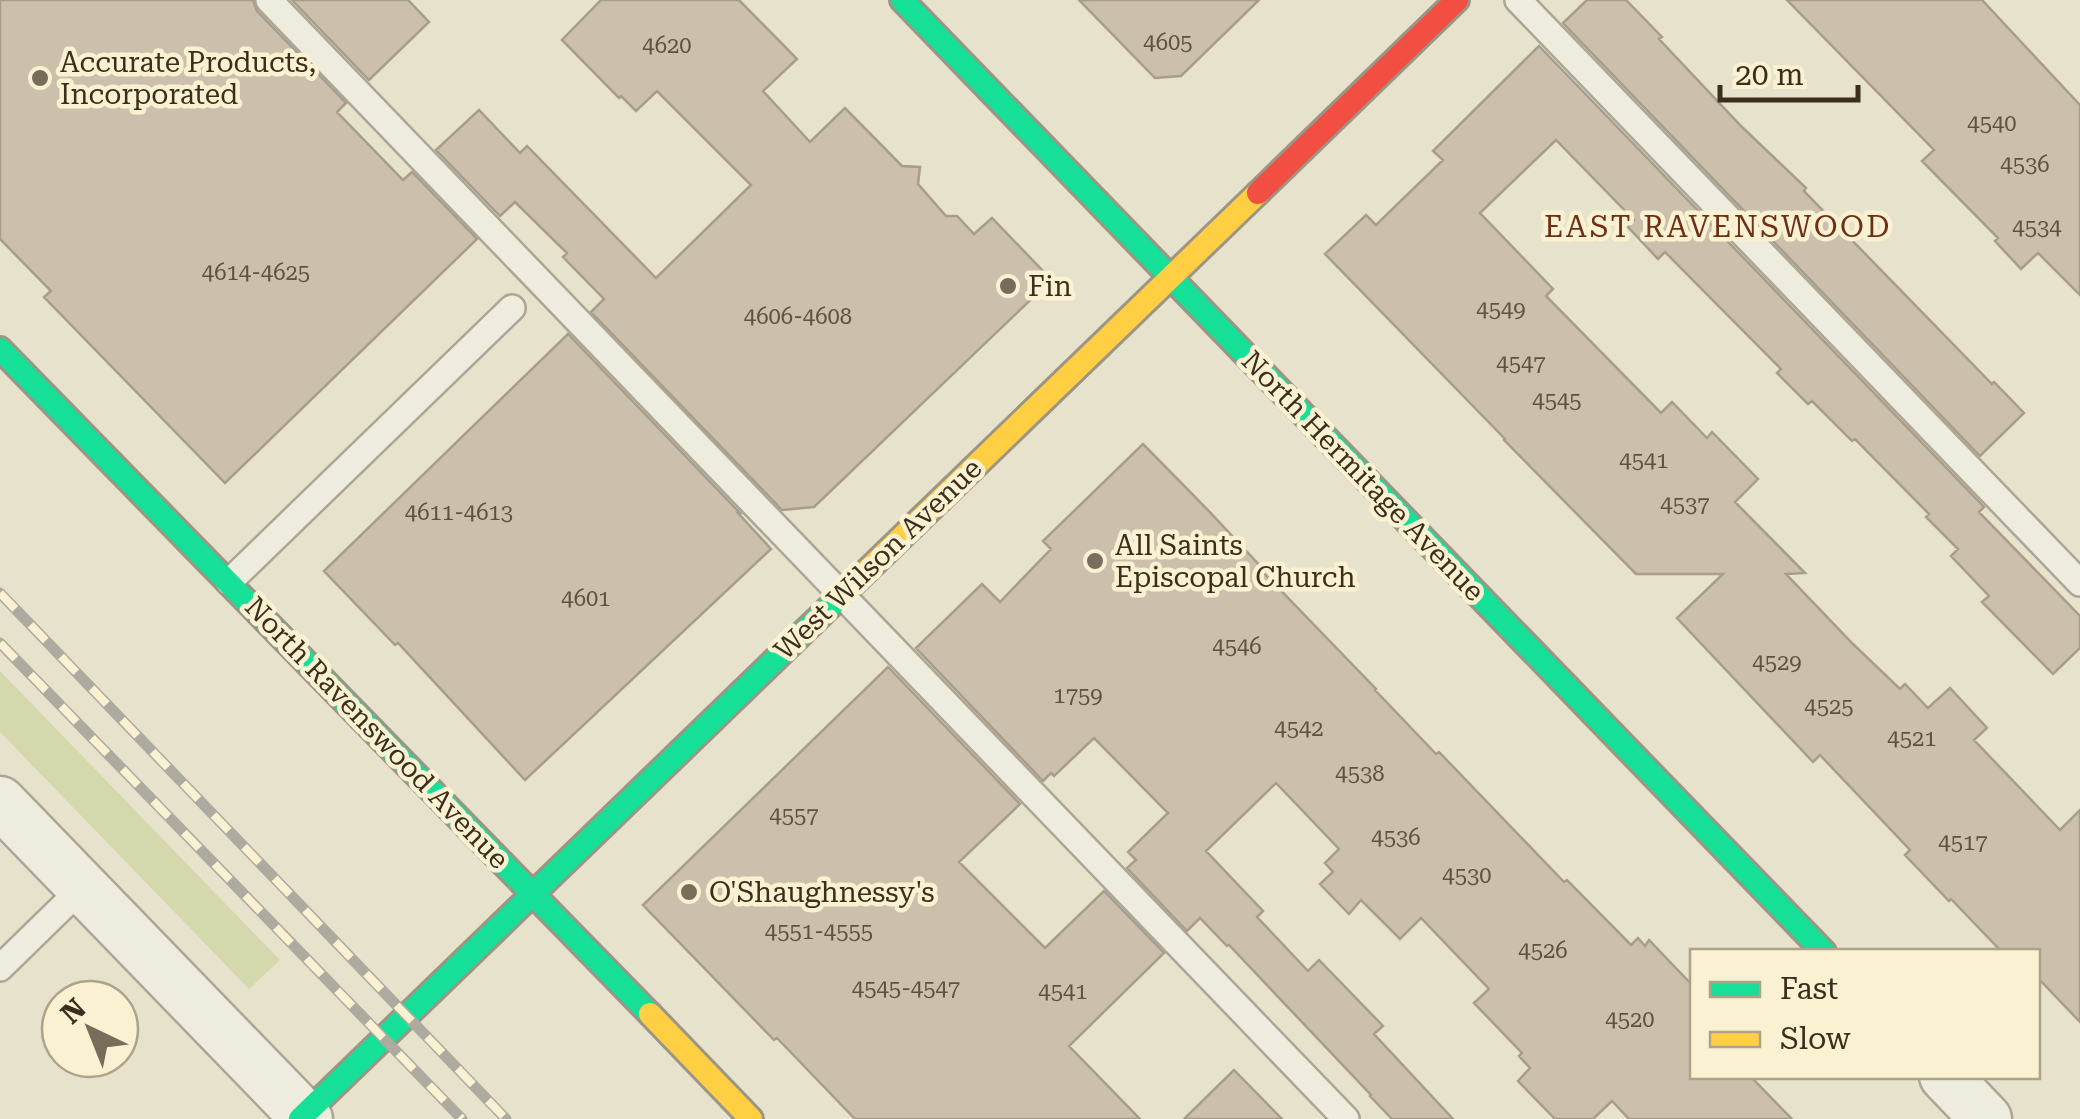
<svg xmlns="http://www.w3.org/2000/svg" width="2080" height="1119" font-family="'Roboto Serif',serif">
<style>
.green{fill:#d4d9ad}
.building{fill:#ccc0ad;stroke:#a89d8b;stroke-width:2.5}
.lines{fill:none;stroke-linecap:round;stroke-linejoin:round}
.lane-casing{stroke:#aca695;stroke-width:30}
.street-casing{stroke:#aca695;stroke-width:55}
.fast-casing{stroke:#9c9585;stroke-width:28}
.slow-casing{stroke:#9c9585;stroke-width:28}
.jam-casing{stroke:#9c9585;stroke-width:28}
.lane{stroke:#eeebdf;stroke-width:25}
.street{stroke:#eeebdf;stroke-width:50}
.fast{stroke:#16e098;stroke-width:22}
.slow{stroke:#ffcf43;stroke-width:22}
.jam{stroke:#f24e42;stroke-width:22}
.rail-casing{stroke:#adaa9f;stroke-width:11}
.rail{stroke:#f9f1d1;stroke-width:8;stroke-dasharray:22;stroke-linecap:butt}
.poi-dot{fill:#786d5a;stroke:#f9f1d1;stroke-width:4}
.labels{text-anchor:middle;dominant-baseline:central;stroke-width:9;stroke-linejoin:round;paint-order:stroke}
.number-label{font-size:22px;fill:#605240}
.poi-label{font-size:28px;fill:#3c2e1c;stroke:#f9f1d1;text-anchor:start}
.street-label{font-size:28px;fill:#3c2e1c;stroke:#f9f1d1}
.neighbourhood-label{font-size:30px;letter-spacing:2.5px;fill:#6d3017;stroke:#f9f1d1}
</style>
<rect width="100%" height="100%" fill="#e7e2cc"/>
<!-- green -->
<path class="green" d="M0 671 280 960 249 989 0 732Z"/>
<!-- building -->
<path class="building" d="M0 0H253L257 11 346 103 337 112 403 180 412 172 477 239 225 483 44 297 51 291 0 239Z
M292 0H408L429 22 369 80Z
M601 0H739L797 59 763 91 810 142 845 108 902 166 920 167 918 184 946 216H957L974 234 992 218 1045 273 1044 287 814 507 782 510 591 312 604 299 563 257 567 253 515 202 500 216 436 150 479 110 520 153 527 146 656 278 751 185 657 91 636 111 621 96 619 98 562 40Z
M1079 0H1259L1181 76 1155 78Z
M1587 0H1626L1662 37 1659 39 1741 126 1806 188 1804 191 1992 384 1994 382 2024 413 1980 456 1563 23Z
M1787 0H1982L2080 105V295L2038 253 2021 269 1995 241 1998 238 1922 161 1934 150Z
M1539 46 1984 507 1979 512 2080 616V648L2053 674 1982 602 1989 596 1951 556 1958 549 1926 517 1929 514 1855 439 1852 441 1812 401 1808 404 1777 373 1781 369 1665 252 1658 259 1628 227 1634 220 1556 140 1480 213 1553 289 1546 296 1661 413 1672 402 1707 438 1712 432 1758 479 1735 502 1805 573 1786 574 1853 644 1900 689 1905 684 1928 708 1950 688 1987 728 1974 740 2060 830 2080 810V1022L2038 978V952H2002L1951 899 1949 901 1905 855 1910 850 1820 755 1813 762 1677 618 1723 574H1636L1504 440 1505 439 1325 254 1366 215 1376 225 1443 160 1433 151Z
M568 334 740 513H738L771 549 525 780 398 643 395 645 324 571Z
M1143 444 1206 508 1263 569 1262 571 1376 689 1375 690 1436 754 1439 752 1564 882 1567 880 1631 945 1638 938 1645 946 1649 940 1692 985V1076H1750L1792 1119H1629L1612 1101 1593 1119H1555L1518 1081 1530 1068 1519 1056 1522 1053 1474 1003 1489 989 1421 918 1400 939 1361 900 1349 914 1320 884 1333 872 1325 863 1339 849 1276 783 1206 851 1263 911 1257 917 1308 971 1319 960 1383 1026 1374 1034 1453 1119H1392L1370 1096 1371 1095 1229 945 1227 946 1200 918 1187 931 1127 868 1136 860 1128 852 1168 813 1094 738 1054 776 1051 773 1043 781 916 648 982 584 1000 602 1051 549 1043 541Z
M888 667 1020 804 959 862 1045 948 1104 891 1164 953 1069 1046 1140 1119H855L777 1038 774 1040 643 905Z
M1234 1070 1282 1119H1184Z"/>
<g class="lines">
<defs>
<path id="lane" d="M269 0 1346 1119
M1518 0 2080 583
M229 582 512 308
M0 968 83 887"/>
<path id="street" d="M0 802 307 1119
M1945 1076 1986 1119"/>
<path id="fast" d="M902 0 1824 952
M0 349 650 1014
M300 1119 844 593"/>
<path id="slow" d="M844 593 1258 193
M650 1014 751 1119"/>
<path id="jam" d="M1258 193 1457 0"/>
</defs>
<!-- lane casing -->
<use href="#lane" class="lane-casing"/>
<!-- street casing -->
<use href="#street" class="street-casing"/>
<!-- fast casing -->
<use href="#fast" class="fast-casing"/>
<!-- slow casing -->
<use href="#slow" class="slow-casing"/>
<!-- jam casing -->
<use href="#jam" class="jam-casing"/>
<!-- lane -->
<use href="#lane" class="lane"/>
<!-- street -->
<use href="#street" class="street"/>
<!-- fast -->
<use href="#fast" class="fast"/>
<!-- slow -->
<use href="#slow" class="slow"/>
<!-- jam -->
<use href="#jam" class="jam"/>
<defs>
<path id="rail" d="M0 593 506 1119
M0 643 462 1119"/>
</defs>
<!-- rail casing -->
<use href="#rail" class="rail-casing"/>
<!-- rail -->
<use href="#rail" class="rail"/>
</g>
<!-- markers -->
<g class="poi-dot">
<circle cx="40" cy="78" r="10"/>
<circle cx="1008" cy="286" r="10"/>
<circle cx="1095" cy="561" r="10"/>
<circle cx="689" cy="892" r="10"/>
</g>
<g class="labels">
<!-- number labels -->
<g class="number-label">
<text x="1168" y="42">4605</text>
<text x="667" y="45">4620</text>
<text x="1992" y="123">4540</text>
<text x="2025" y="164">4536</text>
<text x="2037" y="227">4534</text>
<text x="256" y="272">4614-4625</text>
<text x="1501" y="309">4549</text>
<text x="798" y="316">4606-4608</text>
<text x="1521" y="363">4547</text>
<text x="1557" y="400">4545</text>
<text x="1644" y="460">4541</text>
<text x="1685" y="504">4537</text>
<text x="459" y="512">4611-4613</text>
<text x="586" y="598">4601</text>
<text x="1237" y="646">4546</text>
<text x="1777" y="662">4529</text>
<text x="1078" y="695">1759</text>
<text x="1829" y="706">4525</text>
<text x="1299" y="728">4542</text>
<text x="1912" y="738">4521</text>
<text x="1360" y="773">4538</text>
<text x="794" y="815">4557</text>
<text x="1396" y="837">4536</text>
<text x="1963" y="842">4517</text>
<text x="1467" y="875">4530</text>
<text x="819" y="931">4551-4555</text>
<text x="1543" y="950">4526</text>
<text x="906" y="988">4545-4547</text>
<text x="1063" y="991">4541</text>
<text x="1630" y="1019">4520</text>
</g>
<!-- poi labels -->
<g class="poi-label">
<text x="60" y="62">Accurate Products,<tspan x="60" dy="32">Incorporated</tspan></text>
<text x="1028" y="286">Fin</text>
<text x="1115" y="545">All Saints<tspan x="1115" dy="32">Episcopal Church</tspan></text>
<text x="709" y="892">O'Shaughnessy's</text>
</g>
<!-- street labels -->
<g class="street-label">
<text transform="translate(1363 476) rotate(46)">North Hermitage Avenue</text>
<text transform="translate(878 559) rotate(-44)">West Wilson Avenue</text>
<text transform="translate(377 733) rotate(46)">North Ravenswood Avenue</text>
</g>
<!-- neighbourhood labels -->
<g class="neighbourhood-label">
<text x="1718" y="226">EAST RAVENSWOOD</text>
</g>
</g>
<!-- legend -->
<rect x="1690" y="949" width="350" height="130" fill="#f9f1d1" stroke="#ada389" stroke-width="2.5"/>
<rect x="1710" y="982" width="50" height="15" fill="#16e098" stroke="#ada389" stroke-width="2.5"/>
<text x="1780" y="999" font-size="30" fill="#3c2e1c">Fast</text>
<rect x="1710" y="1032" width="50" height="15" fill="#ffcf43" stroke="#ada389" stroke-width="2.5"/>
<text x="1780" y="1049" font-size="30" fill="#3c2e1c">Slow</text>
<!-- north arrow -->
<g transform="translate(90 1029) rotate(317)"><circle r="48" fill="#f9f1d1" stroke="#ada389" stroke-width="2.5"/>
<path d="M0-8L18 38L0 25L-18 38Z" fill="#786d5a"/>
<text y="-15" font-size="28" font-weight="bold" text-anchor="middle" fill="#3c2e1c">N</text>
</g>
<!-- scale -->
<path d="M1720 85v15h138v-15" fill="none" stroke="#3c2e1c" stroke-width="5"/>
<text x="1735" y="85" font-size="30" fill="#3c2e1c" stroke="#f9f1d1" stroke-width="8" paint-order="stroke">20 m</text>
</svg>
